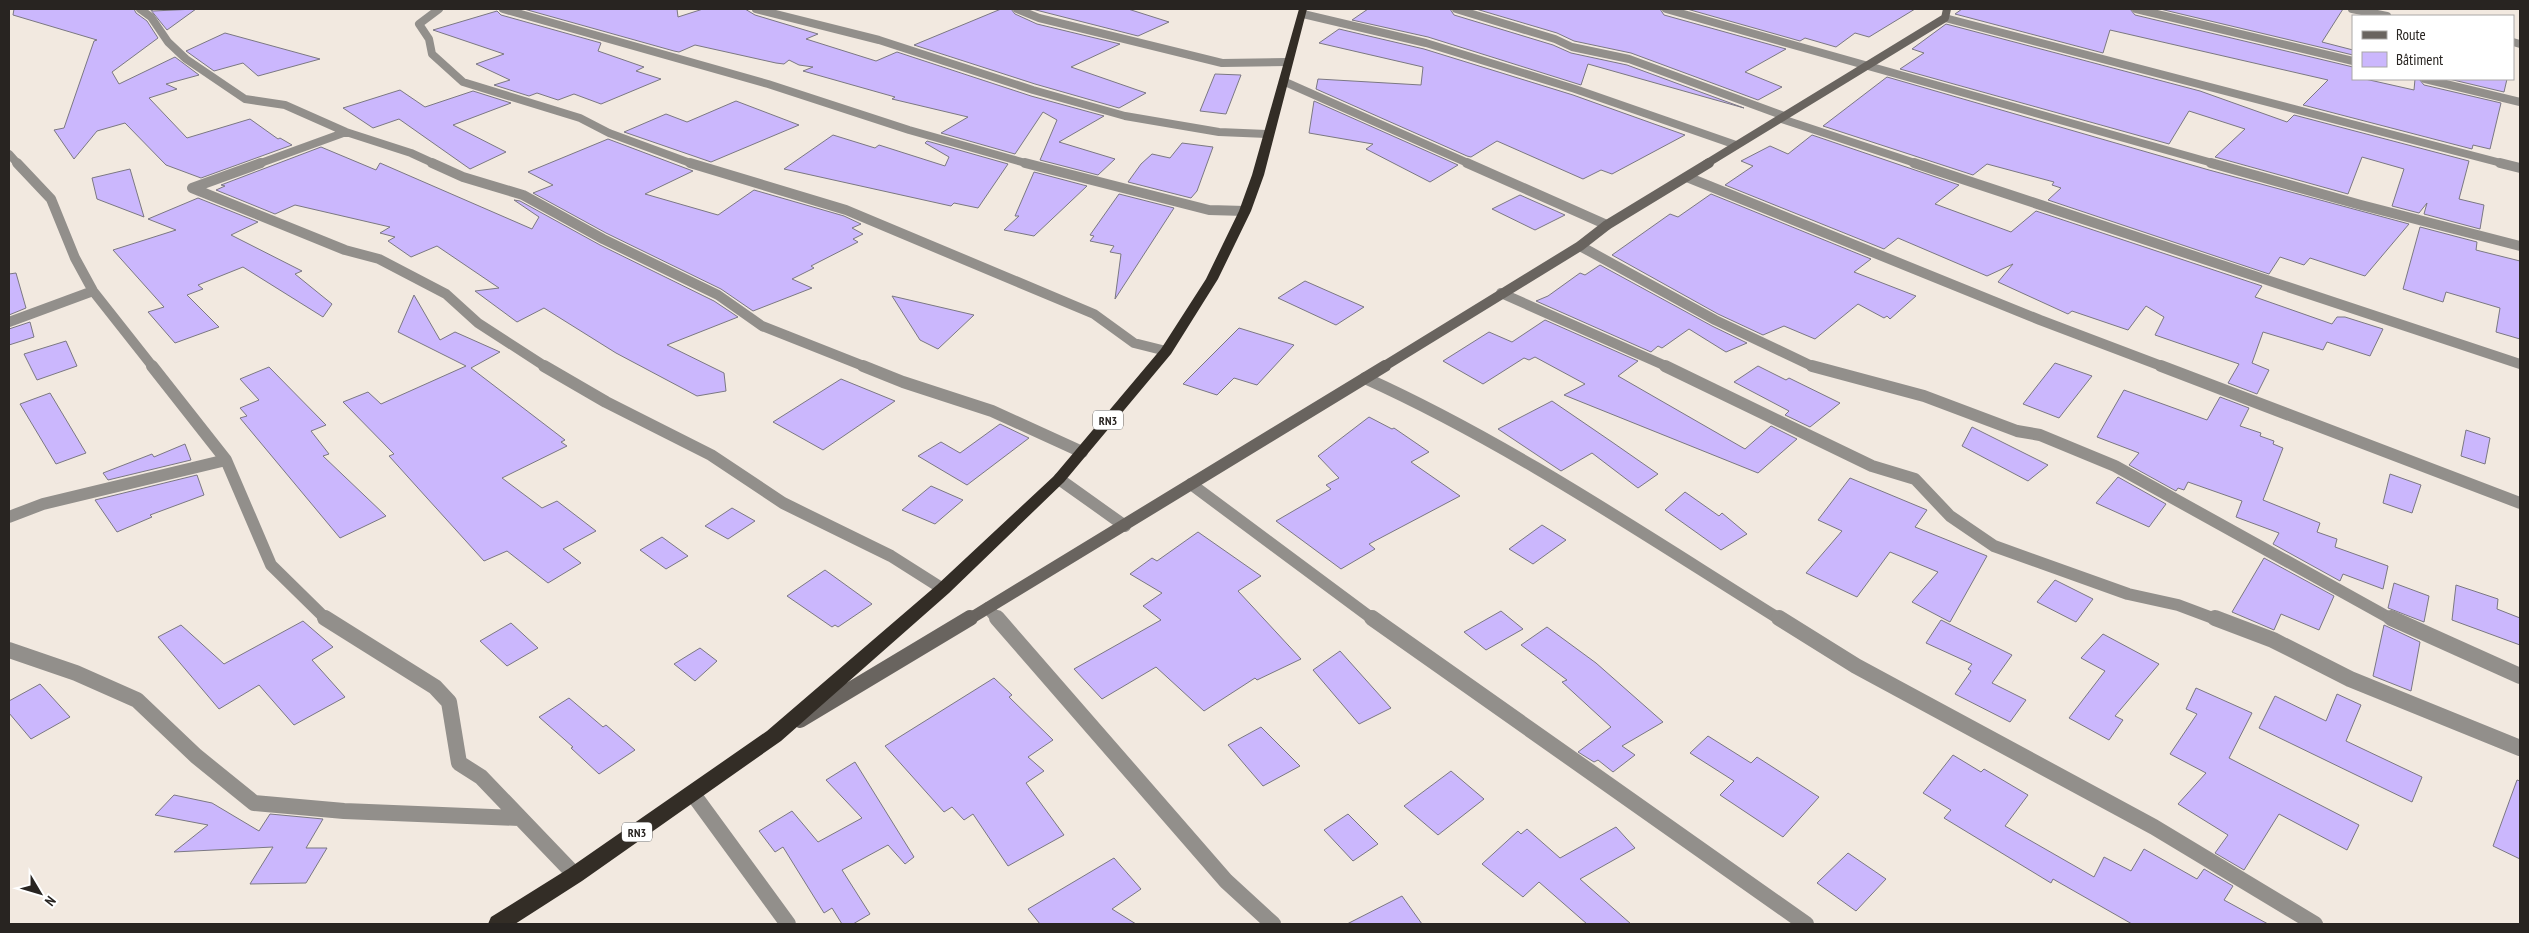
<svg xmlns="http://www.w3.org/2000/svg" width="2529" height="933" font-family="'PT Sans Narrow',sans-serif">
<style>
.building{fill:#cbb7fd;stroke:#7b7882}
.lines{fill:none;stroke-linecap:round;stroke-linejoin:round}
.lane{stroke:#928f8b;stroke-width:12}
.street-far3{stroke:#928f8b;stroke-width:8}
.street-far2{stroke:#928f8b;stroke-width:10}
.street-far1{stroke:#928f8b;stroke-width:12}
.street{stroke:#928f8b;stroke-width:16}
.secondary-far3{stroke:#69645f;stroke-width:8}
.secondary-far2{stroke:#69645f;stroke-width:10}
.secondary-far1{stroke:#69645f;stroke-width:12}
.secondary{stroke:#69645f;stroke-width:16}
.highway{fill:#332d26;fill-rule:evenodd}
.labels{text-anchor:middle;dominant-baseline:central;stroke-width:5;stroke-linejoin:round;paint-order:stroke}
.shield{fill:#fff;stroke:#686664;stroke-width:1}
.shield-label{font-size:12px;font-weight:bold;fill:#282421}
</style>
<rect width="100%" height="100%" fill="#f2e9e0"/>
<!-- building -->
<path class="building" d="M14 9H134L136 13 147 21 158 38 112 72 119 84 175 57 199 75 166 84 177 89 149 98 187 138 250 119 278 139 280 138 292 145 201 178 166 165 125 123 97 131 74 159 54 130 64 128 94 41 97 40 13 15Z
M150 9 153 11 196 9 167 30Z
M524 9H677L678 17 703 9H745L755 15 818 34 806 39 876 61 897 52 1031 96 1104 116 1059 142 1115 159 1098 175 1040 160 1057 120 1043 112 1015 154 941 133 968 117 892 99 895 97 803 71 813 67 799 65 789 60 784 64 776 63 695 45 679 52 674 51Z
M1001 9H1011L1015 14 1037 24 1120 44 1071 67 1146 93 1119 108 1035 84 914 45Z
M1032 9H1128L1169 22 1138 36Z
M1368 9H1450L1454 15 1553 45 1571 53 1627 65 1744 108 1588 64 1581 85 1428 37 1352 20Z
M1476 9H1660L1664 15 1786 49 1745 72 1782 87 1758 100 1631 53 1574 41 1557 33Z
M1687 9H1915L1869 37 1855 33 1836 47 1805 38 1800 41Z
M1962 9H2130L2135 15 2353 67V79H2365L2414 90 2415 79H2419L2424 85 2501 103 2490 149 2473 145 2472 149 2303 105 2328 80 2110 30 2103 53 1955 14Z
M2160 9H2343L2322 42 2353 50V55Z
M497 11 501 15 601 43 598 51 644 67 636 71 661 79 601 104 574 94 558 100 537 93 529 96 494 85 510 80 476 64 504 54 433 30Z
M1946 24 2200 91 2287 122 2294 115 2469 161 2459 199 2484 205 2480 229 2424 214 2427 203 2419 213 2392 206 2404 169 2362 157 2348 194 2215 157 2245 129 2189 111 2169 144 1900 69 1924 53 1912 49Z
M1339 29 1424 49 1573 95 1685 135 1612 174 1601 170 1583 179 1497 141 1471 157 1467 156 1316 89 1318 79 1421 85 1423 67 1319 43Z
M225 33 320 59 258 76 243 63 214 71 186 51Z
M1215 74 1241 75 1226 114 1200 111Z
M1887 77 2209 170 2409 224 2365 276 2310 258 2304 265 2280 257 2269 274 2048 200 2061 188 2052 185 2054 182 1987 164 1973 175 1823 126Z
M2449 79H2507L2504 92Z
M400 90 425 107 473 91 511 103 453 125 506 152 470 169 399 119 373 128 343 108Z
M736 101 799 125 711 162 624 132 666 114 687 122Z
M1314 101 1458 165 1430 182 1366 149 1373 144 1309 133Z
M833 135 875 148 879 145 945 166 949 157 925 143 927 141 1008 164 978 208 954 203 951 206 784 169Z
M1812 135 1959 185 1935 204 2011 232 2036 211 2262 286 2255 297 2332 324 2337 317H2345L2383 329 2370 356 2327 342 2323 350 2263 332 2252 363 2269 370 2257 394 2228 383 2239 364 2155 335 2164 317 2146 306 2128 330 2072 311 2068 314 1998 282 2013 264 1987 276 1898 238 1884 249 1725 185 1753 166 1741 161 1770 146 1788 154Z
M608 139 693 171 645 194 718 215 754 190 844 216 861 224 852 228 863 234 853 239 858 242 811 266 814 268 792 279 812 288 753 311 721 289 606 233 533 193 553 185 528 172Z
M1182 143 1213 147 1197 191 1191 198 1128 182 1141 164 1152 154 1170 158Z
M321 147 376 170 380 163 532 229 539 217 514 200 520 201 600 245 714 301 738 317 667 345 724 373 726 391 697 396 616 353 544 308 517 322 475 291 499 288 437 246 411 257 388 241 395 237 380 233 390 227 295 205 275 214 216 190 225 186 221 185Z
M130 169 144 217 97 199 92 178Z
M1034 172 1087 186 1034 236 1004 230 1019 216H1015Z
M1119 194 1174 208 1115 299 1121 254 1110 252 1114 246 1090 241 1094 236 1090 235Z
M1711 194 1871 259 1854 272 1916 296 1890 319 1887 316 1884 318 1858 304 1815 339 1784 326 1763 335 1718 314 1612 255 1670 214 1678 217Z
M1520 195 1565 215 1535 230 1492 209Z
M198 198 258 222 231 235 302 271 295 274 332 304 323 317 243 267 198 285 203 289 187 295 219 327 175 343 148 312 164 307 113 250 176 230 148 219Z
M2420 227 2477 242 2476 250 2520 261V339L2496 332 2500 308 2446 292 2443 302 2403 289Z
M1600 265 1712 326 1747 343 1726 352 1689 329 1662 348 1658 346 1651 352 1536 301 1548 296 1580 273 1585 275Z
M16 273 26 308 9 315V274Z
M1305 281 1364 307 1336 325 1278 298Z
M414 295 440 340 455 332 500 352 471 368 565 440 561 442 567 446 502 478 542 508 557 501 596 531 563 549 581 563 548 583 507 551 484 561 389 456 394 454 343 402 368 392 381 404 466 366 398 332Z
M892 296 974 315 938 349 920 340Z
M1545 320 1638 361 1618 376 1745 449 1771 426 1797 439 1758 473 1564 395 1585 384 1535 357 1529 360 1524 358 1483 384 1443 361 1489 332 1512 342Z
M30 322 34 337 9 345V329Z
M1239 328 1294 345 1257 385 1234 378 1217 395 1183 384Z
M66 341 77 366 37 380 24 354Z
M2055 363 2092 376 2059 418 2023 404Z
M1758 366 1786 380 1789 378 1840 403 1810 427 1785 415 1789 411 1734 382Z
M269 367 326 425 311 431 329 454 323 456 386 516 340 538 240 418 247 416 240 408 259 400 240 379Z
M841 379 895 401 823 450 773 422Z
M2124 390 2207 420 2220 397 2249 408 2240 426 2261 433 2260 436 2274 441 2273 444 2283 448 2263 500 2320 523 2317 532 2337 539 2335 547 2388 566 2383 589 2343 574 2340 581 2273 544 2279 533 2236 517 2242 501 2188 482 2184 490 2178 488 2176 491 2129 465 2139 453 2097 437Z
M50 393 86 453 56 464 20 404Z
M1552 401 1612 442 1658 474 1638 488 1592 453 1561 471 1498 429Z
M1369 417 1392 429 1394 428 1429 452 1411 462 1460 496 1369 544 1375 549 1341 569 1276 521 1331 489 1326 485 1339 478 1318 456Z
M1000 424 1029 438 967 485 918 456 941 442 960 453Z
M1972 427 2048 465 2028 481 1962 446Z
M2466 430 2490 438 2485 464 2461 456Z
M185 444 191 460 108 480 103 473 152 454 154 457Z
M2390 474 2421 485 2412 513 2383 503Z
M197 475 204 495 150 515 152 517 117 532 95 500Z
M2118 477 2166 504 2149 527 2096 503Z
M1850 478 1927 510 1915 527 1987 556 1950 622 1912 602 1938 572 1890 552 1857 597 1806 573 1842 531 1818 520Z
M931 486 963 500 935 524 902 510Z
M1685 492 1719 516 1722 513 1747 534 1721 550 1665 510Z
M732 508 755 521 728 539 705 526Z
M1542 525 1566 540 1533 564 1509 549Z
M1198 532 1261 576 1238 591 1301 659 1257 680 1255 678 1204 711 1156 667 1102 699 1074 669 1161 620 1143 606 1162 593 1130 574 1152 558 1157 561Z
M662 537 688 556 666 569 640 550Z
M2264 558 2334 596 2319 630 2281 614 2274 630 2232 612Z
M825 570 872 604 838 627 835 625 832 627 787 596Z
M2055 580 2093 599 2076 622 2037 602Z
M2394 583 2429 596 2424 622 2388 608Z
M2456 585 2498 599 2497 609 2520 618V645L2452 620Z
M1501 611 1523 629 1486 650 1464 632Z
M1941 620 2012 655 1992 683 2026 700 2010 722 1955 694 1971 671 1968 669 1972 664 1926 643Z
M303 621 333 647 312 660 345 697 294 725 259 685 219 709 158 637 181 625 224 664Z
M511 623 538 648 507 666 480 641Z
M2384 625 2420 642 2411 691 2373 676Z
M1547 627 1596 663 1663 722 1622 746 1635 755 1613 772 1598 760 1594 762 1578 752 1611 727 1562 682 1567 680 1521 645Z
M2103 634 2159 664 2115 716 2123 720 2109 740 2069 718 2105 671 2081 658Z
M700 648 717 661 695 681 674 664Z
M1340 651 1391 708 1359 724 1313 670Z
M994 678 1012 695 1009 697 1053 740 1028 757 1044 771 1026 783 1064 835 1008 866 973 814 964 820 952 807 944 812 885 746Z
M40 684 70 717 31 739 9 713V701Z
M2196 688 2252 713 2229 758 2359 825 2347 850 2279 814 2244 870 2215 853 2228 835 2178 804 2206 773 2170 754 2197 714 2186 709Z
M2337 694 2361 705 2346 741 2422 777 2412 802 2259 728 2275 696 2326 721Z
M569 698 603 727 606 725 635 750 599 774 571 748 573 747 539 717Z
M1261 727 1300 766 1263 786 1228 745Z
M1708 736 1751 763 1757 757 1819 797 1783 837 1720 795 1734 781 1690 753Z
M1953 755 1981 772 1984 769 2028 795 2005 826 2094 877 2104 857 2131 871 2144 849 2197 879 2204 869 2233 886 2224 900 2268 924H2132L2053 879 2051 883 1944 818 1951 810 1923 793Z
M855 762 914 857 905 864 888 845 842 870 870 914 853 924H842L832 908 824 913 783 847 775 852 759 831 792 811 818 842 862 818 826 780Z
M1451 771 1484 799 1438 835 1404 806Z
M2517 780 2520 781V859L2493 846Z
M174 795 212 803 259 831 270 814 323 819 306 848H327L306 883 250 884 273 847 174 852 208 825 155 815Z
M1348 814 1378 844 1353 861 1324 830Z
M1616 827 1635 848 1580 879 1631 924H1587L1539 882 1523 897 1482 864 1518 831 1521 834 1527 829 1560 858Z
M1848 853 1886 879 1856 911 1817 883Z
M1114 858 1141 889 1112 909 1136 924H1040L1028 909Z
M1402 896 1422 924H1347Z"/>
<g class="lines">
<!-- lane -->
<path class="lane" d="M1059 479 1125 526"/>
<!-- street-far3 -->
<path class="street-far3" d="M140 9 151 17 168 42 186 59 245 99 285 105 346 132 411 153 435 164
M439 9 419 24 429 39 432 54 463 82 580 118 609 133 693 164
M503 9 768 84 909 130 1029 164
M756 9 879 40 1033 90 1125 116 1219 132 1267 134
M1017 9 1039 18 1222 63 1287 62
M1456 9 1555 39 1572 47 1629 59 1784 116
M1666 9 2216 164
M2136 9 2353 61
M2352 9 2387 16
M1303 14 1426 43 1575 89 1736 145
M1945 18 2505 164
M2513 42 2520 44
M2425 79 2520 102
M1283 81 1470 164
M1779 118 1918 164
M9 154 18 164
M258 164 346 132"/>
<!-- street-far2 -->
<path class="street-far2" d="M17 163 51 199 75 258 93 291 153 367
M261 163 192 188 345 250 379 259 446 294 478 323 546 367
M432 163 463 177 523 195 603 239 718 295 762 326 866 367
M690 163 846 210 1094 314 1134 343 1166 351
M1025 163 1209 210 1245 211
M1467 163 1607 225
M1914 163 2520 364
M2211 163 2361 205 2520 246
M2500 163 2520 168
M1687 177 2040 320 2164 367
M1580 246 1715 320 1814 367
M1501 293 1668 367
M9 322 93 291"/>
<!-- street-far1 -->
<path class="street-far1" d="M152 366 226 460 271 565 327 620
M544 366 606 402 711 455 783 503 891 556 943 589
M863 366 903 382 992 411 1082 452
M1665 366 1872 466 1915 479 1950 516 1994 546 2128 594 2178 605 2218 620
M1812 366 1924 396 2017 431 2040 435 2115 466 2393 620
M2161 366 2520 503
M1365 378C1509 443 1646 536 1781 620
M1191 484 1374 620
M9 517 43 504 226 460
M988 608 998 620"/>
<!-- street -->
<path class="street" d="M325 618 435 687 449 702 459 763 481 777 575 875
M997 618 1226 881 1273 924
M1372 618 1806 924
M1779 618 1856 666 2154 827 2315 924
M2215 618 2273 640 2350 679 2520 748
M2391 618 2520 676
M9 650 76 673 137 700 196 756 254 803 344 811 519 818
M693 794 788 924"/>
<!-- secondary-far3 -->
<path class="secondary-far3" d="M1706 164 1945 18 1947 9"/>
<!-- secondary-far2 -->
<path class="secondary-far2" d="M1383 367 1580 246 1607 225 1709 163"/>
<!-- secondary-far1 -->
<path class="secondary-far1" d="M968 620 1385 366"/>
<!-- secondary -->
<path class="secondary" d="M800 720 970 618"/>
<!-- highway -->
<path class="highway" d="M1299 9H1307L1264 175 1251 211 1218 279 1171 354 1064 482 949 593 781 741 582 881 515 924H488L491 917 568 869 767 731 937 585 1054 476 1161 349 1206 279 1239 211 1252 175Z"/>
</g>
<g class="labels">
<!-- shield labels -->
<g class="shield">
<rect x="1093" y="410.5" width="30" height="19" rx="4"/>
<rect x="622" y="822.5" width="30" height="19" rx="4"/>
</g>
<g class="shield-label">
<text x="1108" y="420">RN3</text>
<text x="637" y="832">RN3</text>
</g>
</g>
<!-- border -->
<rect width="2529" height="933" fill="none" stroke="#282421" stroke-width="20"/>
<!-- legend -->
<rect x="2352" y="15" width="162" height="65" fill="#ffffff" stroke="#a9a7a6"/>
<rect x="2362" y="31" width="25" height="8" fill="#69645f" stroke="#a9a7a6"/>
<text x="2396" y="40" font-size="15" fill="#282421">Route</text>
<rect x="2362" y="52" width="25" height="15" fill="#cbb7fd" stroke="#a9a7a6"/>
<text x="2396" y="65" font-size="15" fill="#282421">Bâtiment</text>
<!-- north arrow -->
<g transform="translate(40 893) rotate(128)" stroke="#ffffff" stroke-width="4" paint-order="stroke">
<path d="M0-4L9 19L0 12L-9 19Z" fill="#282421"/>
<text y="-8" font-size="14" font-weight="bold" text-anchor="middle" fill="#282421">N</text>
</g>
</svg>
